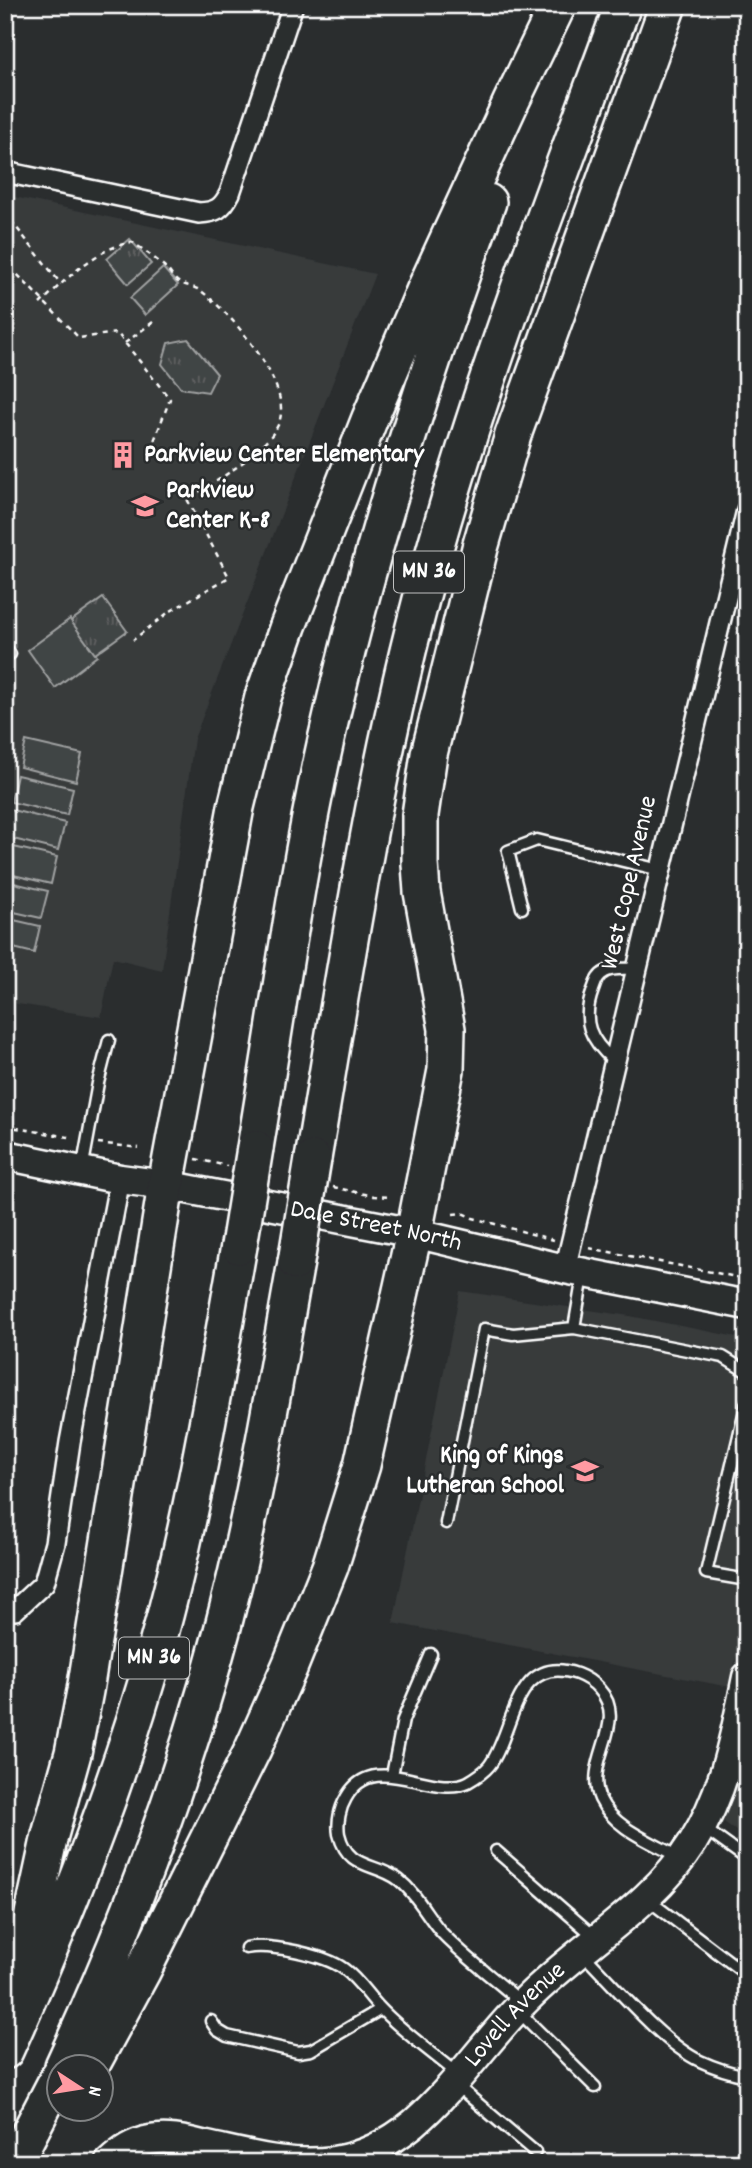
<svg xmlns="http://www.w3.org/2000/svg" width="752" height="2168" font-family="Dekko,sans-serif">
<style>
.built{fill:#373a3b}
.green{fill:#414445;stroke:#a0a2a2;stroke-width:2}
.park{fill:url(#park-tufts);stroke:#a0a2a2;stroke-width:2}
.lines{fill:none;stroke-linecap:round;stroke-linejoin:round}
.lane-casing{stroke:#fff;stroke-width:15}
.street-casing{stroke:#fff;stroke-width:24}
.secondary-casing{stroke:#fff;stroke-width:33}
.highway-casing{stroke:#fff;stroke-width:40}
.path{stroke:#fff;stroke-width:2.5;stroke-dasharray:5 5;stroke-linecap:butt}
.lane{stroke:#2a2d2e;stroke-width:10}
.street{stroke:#2a2d2e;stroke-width:19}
.secondary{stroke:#2a2d2e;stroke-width:28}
.highway{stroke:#2a2d2e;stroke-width:35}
.highway-bridge-casing{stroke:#fff;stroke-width:40;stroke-linecap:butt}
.highway-bridge{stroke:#2a2d2e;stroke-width:35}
.labels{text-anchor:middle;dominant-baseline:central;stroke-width:5;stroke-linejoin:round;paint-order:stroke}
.shield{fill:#2a2d2e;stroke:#bfc0c0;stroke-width:2}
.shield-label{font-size:24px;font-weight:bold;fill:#fff}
.poi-label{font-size:26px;font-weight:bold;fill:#fff;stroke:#2a2d2e;text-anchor:start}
.street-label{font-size:26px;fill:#fff;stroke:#2a2d2e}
</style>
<defs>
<pattern id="park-tufts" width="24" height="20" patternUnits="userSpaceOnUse" patternTransform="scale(1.75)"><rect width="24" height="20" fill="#414445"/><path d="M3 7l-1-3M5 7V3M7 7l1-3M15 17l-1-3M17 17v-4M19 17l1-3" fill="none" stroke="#5e6061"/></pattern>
</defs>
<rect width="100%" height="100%" fill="#2a2d2e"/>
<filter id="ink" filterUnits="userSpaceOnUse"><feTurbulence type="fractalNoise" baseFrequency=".0143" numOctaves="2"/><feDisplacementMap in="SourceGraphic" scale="14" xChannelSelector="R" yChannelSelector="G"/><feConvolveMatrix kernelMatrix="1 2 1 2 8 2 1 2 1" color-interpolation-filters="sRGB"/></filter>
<g filter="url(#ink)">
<!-- built -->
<path class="built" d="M5 195 375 274 194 739 162 970 113 958 101 1017 5 1002Z
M460 1291 630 1316 747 1339V1603L730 1687 393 1623Z
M747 1728V1839L724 1822Z"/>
<!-- green -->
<path class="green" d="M163 268 178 285 145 315 130 298Z
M70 619 97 656 55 688 28 650Z
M26 741 82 754 76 781 20 767Z
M17 775 73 788 67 815 11 802Z
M8 809 65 823 58 850 5 837Z
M5 845 57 857 51 884 5 873Z
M5 881 48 891 41 918 5 910Z
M5 918 40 926 34 953 5 946Z"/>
<!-- park -->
<path class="park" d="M130 239 151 264 128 284 107 259Z
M188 339 217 374 208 392 181 388 162 364 168 343Z
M103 598 127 631 95 654 71 621Z"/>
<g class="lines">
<defs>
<path id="lane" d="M5 647 10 654
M522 908 508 851 537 840 660 870
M614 1061C590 1040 581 1022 593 990 596 982 597 976 605 972 613 967 627 969 637 969
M82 1170 98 1083 109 1040
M574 1328 583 1276
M747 1402 706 1573 747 1580
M446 1523 484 1329 513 1334 574 1328 723 1357 747 1372
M730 1757 747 1761
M392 1775 403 1720 431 1654
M705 1829 747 1859
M496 1851 596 1938
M647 1899 747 1975
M246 1948C269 1943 325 1955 344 1969 359 1980 368 1996 381 2009 404 2033 433 2053 459 2075
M582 1953C613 1984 662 2043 700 2061 715 2068 731 2073 747 2076
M522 2003C496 1980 466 1958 442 1933 427 1916 417 1894 399 1880 376 1862 348 1871 339 1834 337 1822 340 1808 346 1798 373 1748 431 1799 468 1782 475 1778 484 1772 489 1766 514 1735 513 1652 577 1674 585 1677 593 1682 599 1689 630 1722 583 1761 600 1799 614 1829 652 1842 680 1858
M518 2011 595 2087
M211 2021 217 2030 227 2036 298 2052 311 2050 381 2009
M455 2084 535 2152"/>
<path id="street" d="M5 172 199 213C216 212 222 209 230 193L293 5
M565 1269 747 510
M15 1610 44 1583 55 1543 70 1442 120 1179"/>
<g id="secondary">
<path id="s1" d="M5 1155 120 1179 166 1185 414 1233 565 1269 747 1305"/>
<path id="s2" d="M109 2163C122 2151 133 2143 150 2140 169 2136 189 2142 207 2146 249 2155 290 2167 333 2161 362 2157 391 2142 414 2123 456 2087 488 2037 528 1998 581 1945 652 1907 693 1842 725 1791 735 1735 747 1677"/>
</g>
<path id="highway" d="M255 1148C278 1012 296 875 326 740 367 557 423 379 488 202
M313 1159C348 953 378 746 436 545 488 362 557 184 623 5
M5 1999 31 1923 50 1835 73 1753 85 1691 166 1185 236 807 263 697 288 626 370 418 425 289 511 102 558 5
M5 2051C65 1919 118 1785 157 1645 194 1514 215 1380 239 1246
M63 2066C135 1910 195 1747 235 1579 260 1474 277 1368 296 1262
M91 2066 142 1972 253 1749 290 1666 330 1567 362 1465 414 1233 446 1070 447 1029 422 892 420 864V815L429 754 480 548 513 435 668 5
M14 2163 60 2074"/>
</defs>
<!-- lane casing -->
<use href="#lane" class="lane-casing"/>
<!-- street casing -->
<use href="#street" class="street-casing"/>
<!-- secondary casing -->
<use href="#secondary" class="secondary-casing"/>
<!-- highway casing -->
<use href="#highway" class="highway-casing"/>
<!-- path -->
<path class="path" d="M5 213 61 284
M5 250 9 253 10 267 79 338 117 333 170 399 154 441
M40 304C65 280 96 248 132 242 144 250 156 259 166 268 170 272 173 278 177 281 184 286 194 286 201 291 230 312 296 387 278 425 266 451 212 485 187 499L229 577 169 612 133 640
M125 343 153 322
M5 1126 74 1138
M98 1143 139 1148
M196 1159 227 1166
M333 1187 374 1196 392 1197
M453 1214 462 1213 473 1218 554 1240
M589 1248 747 1279"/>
<!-- lane -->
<use href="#lane" class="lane"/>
<!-- street -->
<use href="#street" class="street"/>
<!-- secondary -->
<use href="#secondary" class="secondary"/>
<!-- highway -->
<use href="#highway" class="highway"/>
<defs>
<path id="highway-bridge" d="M239 1246 255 1148
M296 1262 313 1159"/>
</defs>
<!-- highway-bridge casing -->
<use href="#highway-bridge" class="highway-bridge-casing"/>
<!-- highway-bridge -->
<use href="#highway-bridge" class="highway-bridge"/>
</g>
</g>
<!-- icons -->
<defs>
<symbol id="building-bare" viewBox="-9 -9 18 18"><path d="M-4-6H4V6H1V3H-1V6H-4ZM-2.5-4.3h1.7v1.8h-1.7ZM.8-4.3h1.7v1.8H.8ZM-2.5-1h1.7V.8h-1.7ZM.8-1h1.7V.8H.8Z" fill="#ff9aa2" stroke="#2a2d2e" stroke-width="2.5" paint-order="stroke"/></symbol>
<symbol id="school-bare" viewBox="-9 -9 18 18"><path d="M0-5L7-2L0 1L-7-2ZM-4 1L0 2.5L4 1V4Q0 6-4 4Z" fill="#ff9aa2" stroke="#2a2d2e" stroke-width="2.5" paint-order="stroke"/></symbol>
</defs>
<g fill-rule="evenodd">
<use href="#building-bare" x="104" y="436" width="38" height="38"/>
<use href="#school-bare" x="126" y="487" width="38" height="38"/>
<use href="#school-bare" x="566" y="1452" width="38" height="38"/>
</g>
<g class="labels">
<!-- shield labels -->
<g class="shield">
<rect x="394" y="551.5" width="70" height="41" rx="5"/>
<rect x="119" y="1637.5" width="70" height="41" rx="5"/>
</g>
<g class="shield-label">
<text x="429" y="572">MN 36</text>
<text x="154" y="1658">MN 36</text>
</g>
<!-- poi labels -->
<g class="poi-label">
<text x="144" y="455">Parkview Center Elementary</text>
<text x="166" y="491">Parkview<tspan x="166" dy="30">Center K-8</tspan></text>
<text x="564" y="1456" text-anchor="end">King of Kings<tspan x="564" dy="30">Lutheran School</tspan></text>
</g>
<!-- street labels -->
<g class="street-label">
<text transform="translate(630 883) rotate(-77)">West Cope Avenue</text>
<text stroke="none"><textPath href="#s1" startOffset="378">Dale Street North</textPath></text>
<text stroke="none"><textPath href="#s2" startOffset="472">Lovell Avenue</textPath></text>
</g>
</g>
<!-- margin -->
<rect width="752" height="2168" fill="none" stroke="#2a2d2e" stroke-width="28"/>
<rect x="14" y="14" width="724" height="2140" fill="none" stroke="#fff" stroke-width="2.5" filter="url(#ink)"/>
<!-- north arrow -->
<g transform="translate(80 2088) rotate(102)"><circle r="33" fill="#2a2d2e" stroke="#7f8182" stroke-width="2"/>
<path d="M0-5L12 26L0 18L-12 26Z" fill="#ff9aa2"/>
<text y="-10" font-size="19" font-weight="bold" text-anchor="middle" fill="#ffffff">N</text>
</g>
</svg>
